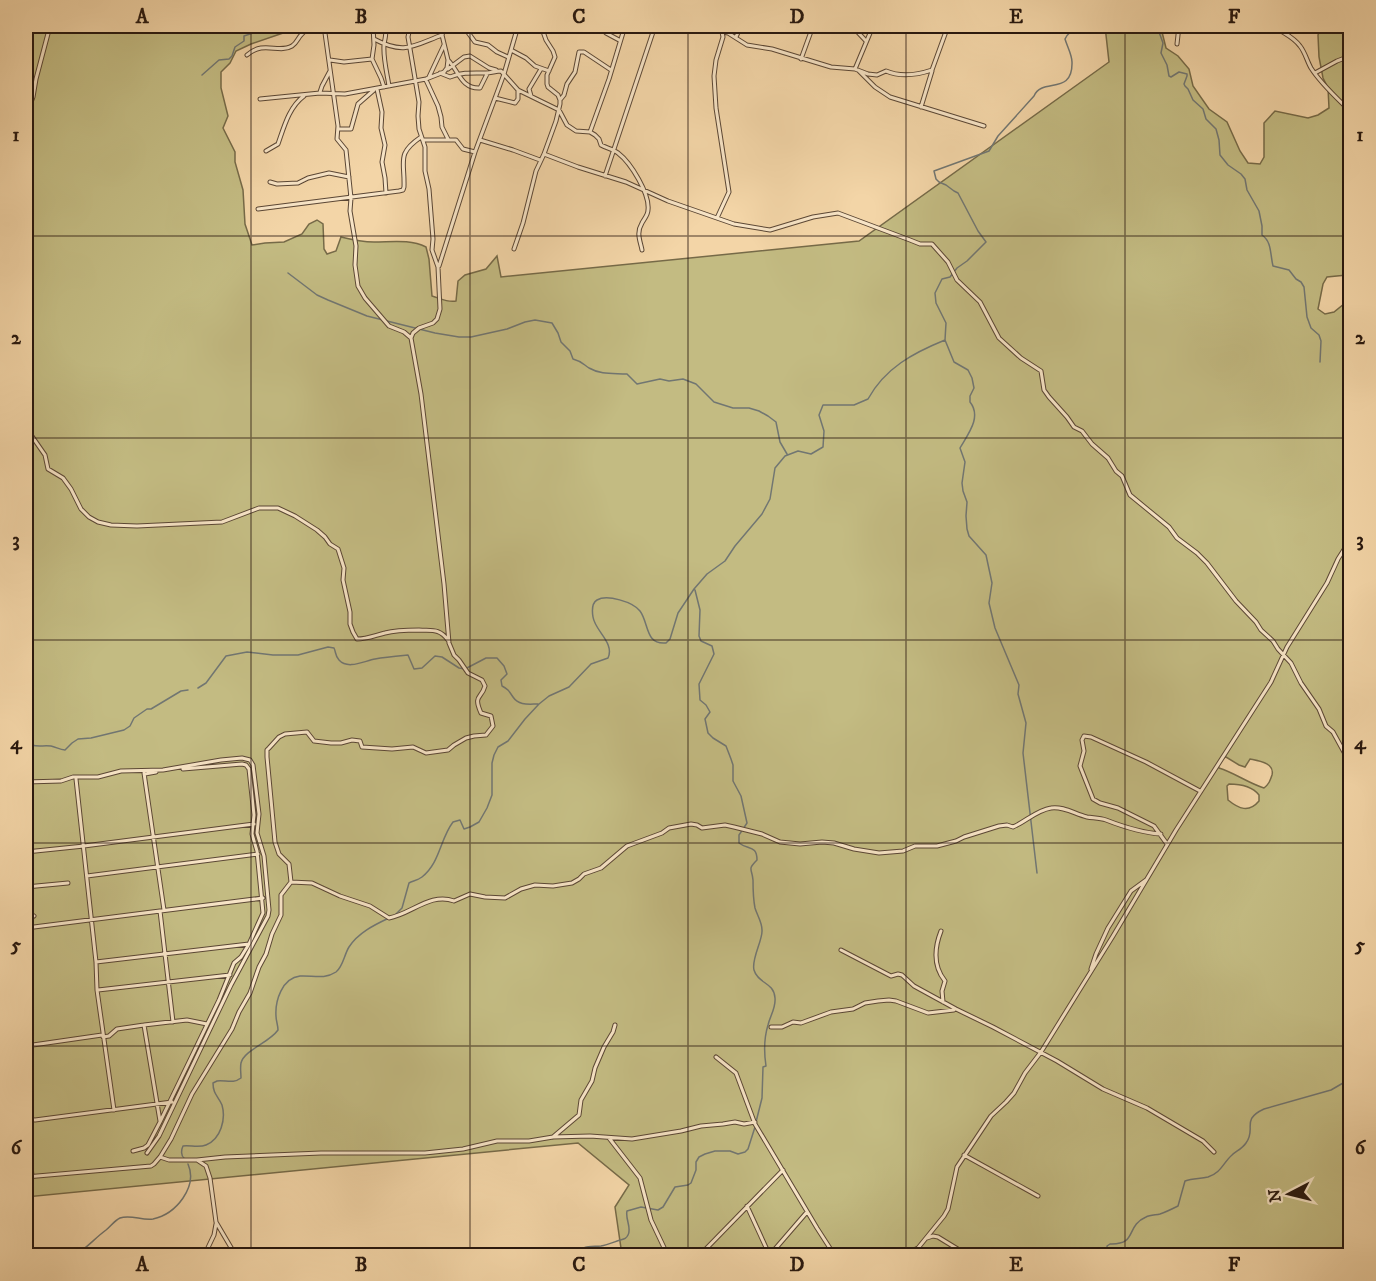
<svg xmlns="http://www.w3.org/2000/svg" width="1376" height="1281" font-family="'IM FELL DW Pica',serif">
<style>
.green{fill:#c3bb82;stroke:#766a48;stroke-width:1.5;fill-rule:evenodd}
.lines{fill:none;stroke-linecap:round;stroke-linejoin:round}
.stream{stroke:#717672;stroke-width:1.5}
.street-casing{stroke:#5b4735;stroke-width:5}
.street{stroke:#f7e4c6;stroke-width:3}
.grid{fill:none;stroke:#28180f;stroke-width:1.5;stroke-opacity:0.55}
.neatline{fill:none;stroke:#28180f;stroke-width:2}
.grid-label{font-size:20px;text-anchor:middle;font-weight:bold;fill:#28180f}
</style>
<rect width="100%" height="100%" fill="#f3d5a7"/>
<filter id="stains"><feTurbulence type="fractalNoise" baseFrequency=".00333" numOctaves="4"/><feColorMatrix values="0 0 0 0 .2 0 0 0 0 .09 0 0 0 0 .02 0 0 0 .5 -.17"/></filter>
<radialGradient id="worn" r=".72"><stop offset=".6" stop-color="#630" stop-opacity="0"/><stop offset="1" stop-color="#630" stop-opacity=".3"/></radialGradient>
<!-- green -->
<path class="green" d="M26 26H294L283 33 251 44 236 51 230 63 221 72V88L228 116 223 128 235 152V162L243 190 245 224 252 245 265 243 284 242 302 234 309 224 317 220 323 224 324 249 327 254 336 251 341 237C353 240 363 242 374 242 392 242 410 239 426 247L429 259 432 296C440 298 447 303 456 301L458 281 465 275 486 269 497 256 501 277 859 241 1109 62 1105 26H1163L1162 32 1166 48 1178 56 1189 69 1193 86 1209 109 1227 122 1240 151 1248 163 1260 164 1264 157V123L1275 111 1308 118 1318 115 1329 108 1328 88 1323 78 1319 57 1318 35 1321 26 1330 28 1350 27V274L1347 275 1327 277 1323 284 1318 309 1325 314 1334 312 1350 299V1255H622L615 1207 629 1185 578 1143 26 1197ZM1226 757 1239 765 1245 767 1250 759C1259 761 1275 763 1272 775 1270 781 1269 784 1264 788 1248 783 1235 773 1219 768L1218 765 1223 758ZM1229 784C1240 784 1252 786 1259 795V801C1249 813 1239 809 1228 800L1227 786Z"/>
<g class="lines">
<!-- stream -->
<path class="stream" d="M1160 26 1159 32 1163 43 1161 53 1167 65 1169 76 1171 77 1179 72 1187 74V76L1184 84 1185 86 1188 89 1193 100 1203 109 1206 119 1216 129 1219 140 1220 155 1228 165 1241 174 1245 179 1247 190 1259 211 1262 226V235C1272 242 1270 254 1273 266L1289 270 1296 279 1301 282 1304 287 1307 317 1311 328 1319 335 1321 341 1320 362
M202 75 219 60 229 59 232 56 235 47 244 41V36L259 31 270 26
M288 273 317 295 328 300 367 316 383 320
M387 321 435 333 459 337H471L507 329 525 322 535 320 552 323 558 333 561 342 570 351 573 359C581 361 583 364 589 368 601 375 614 373 627 374L637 384 660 379 669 381 683 379 696 384 714 402 733 408H749L759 411 768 416 776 422 780 442 787 454
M945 340 954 362 968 370 972 378 974 388 970 396V402C982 417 968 434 960 448L965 462 962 483 963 491 967 502 966 516 967 529 969 536 986 555 992 583 989 603 995 628 1019 685 1018 694 1026 723 1023 753 1037 873
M695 590 700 610 699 636 701 641 712 646 714 654 699 684 700 700 706 705 710 712 705 719 708 733 713 738 726 746 731 759 733 765V781L741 796 747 823 739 835V843C748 850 757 845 757 860 747 870 752 868 753 880 753 889 753 898 755 908 757 915 762 922 762 930 763 940 751 959 754 970 758 984 774 982 775 998 776 1008 770 1016 768 1025 764 1038 764 1053 766 1066L763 1067 762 1098 756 1122
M198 688 206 683 226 656 247 652 273 655H298L328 647 334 648C336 652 335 656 339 660 348 670 364 661 375 659 385 657 397 656 408 655L414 669 422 668 435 656 442 657 459 668 465 669 486 658H497L504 666 507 674 501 680 502 686C508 689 509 691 513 697 519 706 529 704 538 704
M26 743C34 748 42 745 51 746 56 747 60 750 65 750L72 743 78 739 91 738 124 730 130 726 134 718 147 709H151L181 691 188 690
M394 916 402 908 409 883C413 881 418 880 422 877 440 863 440 839 453 822L460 820 464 829 470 827 479 822 487 808 492 795V763L494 755 498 747 508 741 525 719 539 704 549 696 569 687 591 664 608 658C615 643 595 631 593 617 592 611 592 603 597 600 607 594 633 602 640 611 649 623 645 645 666 643L670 639 678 613 694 589 707 574 725 561 735 546 762 514 770 499 775 468 785 456 798 451 811 454 823 447 824 431 819 415 823 405H854L868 399C885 368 913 353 945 340L946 323 936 303 935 293 942 279 950 277 957 268 967 261 986 242 978 231 958 193 954 191 946 185 939 182 936 179 934 171 989 151 998 136 1034 96C1042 77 1073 96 1072 62 1072 55 1067 46 1065 39 1071 26 1086 27 1099 26
M184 1158C181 1156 181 1150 183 1146 190 1145 199 1148 206 1145 221 1139 226 1119 222 1105 218 1096 213 1094 213 1083L217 1081C226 1080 233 1084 241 1078 241 1073 240 1068 241 1063 244 1050 269 1043 278 1030 278 1025 276 1021 276 1016 275 1001 282 978 300 976 312 975 324 980 336 972 343 967 344 955 349 947 358 933 374 925 389 918
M74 1256C87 1248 95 1238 106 1230 111 1226 114 1221 120 1218 131 1214 142 1221 153 1219 176 1214 198 1187 188 1164
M574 1256C581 1245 590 1247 601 1246 607 1245 614 1242 620 1240 624 1239 626 1239 628 1235 632 1228 625 1219 627 1211L641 1207 658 1210 663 1207 675 1187 688 1185 691 1183 696 1170V1162L699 1157 705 1154 715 1151H730L738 1154 745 1152 748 1149 755 1127
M1108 1256 1107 1246 1110 1244C1138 1245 1125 1226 1146 1217 1150 1215 1156 1215 1160 1214 1166 1212 1172 1209 1178 1206L1185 1181C1193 1178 1200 1179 1208 1177 1221 1173 1223 1163 1232 1155 1236 1151 1242 1149 1246 1143 1257 1129 1240 1120 1264 1109L1331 1090 1350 1079"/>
<defs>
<path id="street" d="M324 26 338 126 337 139 346 150 351 198 350 211 356 246 355 265 358 286 365 298 389 326 404 332 411 338
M385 26C387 36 385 36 384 45 383 58 387 73 389 86
M599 26 606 33 619 40
M679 26H691L728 33 747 45 772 49 831 67 855 69 868 74 877 75 886 71C900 77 917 75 932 70L948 26
M852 26 866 41
M1274 26C1282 33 1293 36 1300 46 1305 52 1307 61 1311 68 1321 84 1337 98 1350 111
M464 27 475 42 488 45 497 52 508 57
M444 28 474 27 482 29 491 26
M736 37 741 26
M374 39C404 55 413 46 442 35
M1177 44 1179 26
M511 50 526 58 535 66 549 71
M247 55C264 40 278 54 292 46 297 43 298 38 301 35 304 31 308 28 312 26
M372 59 381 78 384 87
M801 59 813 26
M330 60 344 62 372 59 374 45 373 26
M448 60C459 71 461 89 480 88L487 74
M448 69 464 57 470 56 489 68 496 70
M855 69 873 26
M859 71 875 87 890 97 984 126
M440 73 450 77C463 72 472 73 486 73 491 73 496 71 501 71L518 90 559 110 567 125 576 131 590 132 595 135 599 139 601 145C606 148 613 149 618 153 631 163 650 194 648 210 648 215 644 219 642 223 636 233 640 240 642 250
M1315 73 1337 61 1350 56
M429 77 444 45
M426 80 438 106 441 117 442 127 448 139
M377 89 382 112 381 128 385 145 382 162 385 178 386 193
M320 92 322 86 330 71
M531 96 529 89 541 69
M495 98 515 103 518 99V91
M260 99 320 93 345 94 426 79 444 72 447 68 448 60 442 35 445 26
M560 100 564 95 567 84 575 72 579 52H584L611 70
M921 107 932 71
M26 116 33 97 36 79 50 26
M338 129H351L358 104 374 90
M590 132 609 79 625 26
M423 140H456L463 149 475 152
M480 140 513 150 540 160
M266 151 278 144C284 127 289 107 304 96
M544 154 578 167 626 182 668 201 734 224 770 230 813 217 838 213 910 240 920 244H932L948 262 957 280 980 302 999 338 1021 358 1041 371 1044 390 1049 397 1067 417 1074 427 1082 431 1092 444 1108 458 1116 471 1122 476 1130 495 1169 527 1177 538 1197 553 1207 563 1236 601 1256 622 1261 630 1273 641 1278 649 1291 663 1301 683 1319 709 1326 726 1333 732 1350 763
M605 176 655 26
M270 182 277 184 298 183 308 178 329 173 349 177
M26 200 29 203V211L26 219
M258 209 399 191 403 190 404 187C405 161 396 154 421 137
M717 218 729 192 716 108 714 76 716 60 723 37 722 32
M514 249 523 223 536 171 544 154 556 121 560 104V100L558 95 548 87 547 84V75L555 57 553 51 546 40 541 26
M439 266 475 152 504 74 518 26
M26 422 29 432 45 455 48 469 63 478 71 489 81 509 89 517 98 522 111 525 137 526 222 522 259 508H278L295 516 317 530 325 537 330 544 338 549 344 568 343 580 350 612V624L353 632 357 639C367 639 376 635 385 633 396 630 407 630 419 630 432 631 439 628 448 640
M144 773 164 910
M145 774 156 772
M76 779 96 962 97 990 114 1110
M26 782 61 781 73 777H98L121 771 163 770 221 760 242 758 250 760 253 765 259 814 257 833 264 856 269 910 268 916 231 985 159 1136 147 1153
M1167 844 1154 826 1118 808 1100 803 1093 799 1080 766 1084 751 1082 740 1084 736 1091 737 1146 762 1200 791
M26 852 84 846 254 824
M26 867 27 852
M87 876 258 854
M291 882 312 883 340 896 370 906 389 918C411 914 431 892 454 901L470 894 485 897 505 898 521 889 535 885 553 886 572 883 579 879 584 874 601 868 627 846 662 833 669 828 691 824 697 825 702 828 725 825 734 827 762 834 780 842 800 844 822 842 834 843 854 849 879 853 903 851 915 846H937L956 841 964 837 999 826 1007 825 1013 827C1025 822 1037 810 1051 808 1063 806 1075 814 1087 817 1093 818 1100 818 1106 820 1124 827 1142 833 1161 834
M26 887 68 883
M26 911 34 916
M160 911 173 1022
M26 928 263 898
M941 931C934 949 933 966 945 981L942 991 943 1002
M841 950 891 976 898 974 902 975 914 986 956 1009 993 1027 1057 1061 1103 1089 1147 1108 1203 1141 1214 1152
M96 962 249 944
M1091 969 1096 954 1108 928 1131 891 1146 880
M98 990 230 975
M144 1025 160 1121
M771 1027H782L793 1022 801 1023 831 1012 853 1009 865 1003 878 1001 889 1000 896 1001 928 1013 954 1010
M103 1037 109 1036 117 1029 144 1025 187 1020 207 1024
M26 1046 102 1035
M716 1057 736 1073 755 1124 817 1228 835 1256
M26 1102 32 1177
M26 1119 35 1120 172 1102
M553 1137 579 1115 581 1100 592 1081 595 1068 604 1047 613 1032 615 1025
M609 1138 640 1178 651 1220 668 1256
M133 1151 144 1148 148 1145 160 1122 219 1000 234 963 241 957 249 944 263 913 257 851 252 834 254 815 249 769 246 765 242 764 183 769
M964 1155 1038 1196
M160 1157 169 1160H197L206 1166 210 1178 216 1222 236 1256
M197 1160 225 1157 321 1153H425L463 1149 497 1141H529L553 1137 590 1136 632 1139 681 1131 701 1126 723 1124 735 1122 744 1124 755 1122
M26 1177 151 1166 154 1164 160 1157 171 1139 192 1094 232 1029 239 1012 250 993 259 967 266 954 272 934 281 915V895L291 882 289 864 279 854 275 842 267 757V750L269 748 279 737 285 734 307 732 314 741 331 743H341L352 740 360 741 362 747 392 749 413 747 426 753 448 750 454 745 466 738 474 736 486 735 493 726 491 716 481 713C473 694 481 700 485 686L482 680 468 673 459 660 454 655 449 643 444 584 421 394 411 338 413 333 419 328 433 323 437 319 440 309 438 267 432 250 433 239 429 189 425 171V147L419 129 418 116 419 102 408 37 409 32 412 26
M747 1206 769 1254
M927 1238 933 1236 938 1237 969 1256
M204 1256 214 1235 216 1224
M699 1256 783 1170
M769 1256 807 1212
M908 1256 916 1249
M914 1256 918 1248 944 1216 948 1209 957 1167 991 1116 1006 1102 1014 1093 1025 1073 1041 1052 1113 936 1176 830 1271 682 1287 647 1327 583 1338 559 1350 540"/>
</defs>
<!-- street casing -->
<use href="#street" class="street-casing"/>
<!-- street -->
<use href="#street" class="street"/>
</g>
<!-- grid -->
<path class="grid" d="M251 26V1256M470 26V1256M688 26V1256M906 26V1256M1125 26V1256M26 236H1350M26 438H1350M26 640H1350M26 843H1350M26 1046H1350"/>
<!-- margin -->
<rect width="1376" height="1281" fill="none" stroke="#f3d5a7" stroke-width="66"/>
<!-- north arrow -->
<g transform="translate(1289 1194) rotate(263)" stroke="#f7e4c6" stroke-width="4.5" paint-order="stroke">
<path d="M0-4.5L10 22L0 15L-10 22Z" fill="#28180f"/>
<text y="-9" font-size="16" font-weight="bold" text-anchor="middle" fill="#28180f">N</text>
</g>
<rect x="33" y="33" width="1310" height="1215" class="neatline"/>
<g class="grid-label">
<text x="142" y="23">A</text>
<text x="361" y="23">B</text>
<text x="579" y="23">C</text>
<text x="797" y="23">D</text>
<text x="1016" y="23">E</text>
<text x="1234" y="23">F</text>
<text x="16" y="141">1</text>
<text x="1360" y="141">1</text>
<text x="16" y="344">2</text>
<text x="1360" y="344">2</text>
<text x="16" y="546">3</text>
<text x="1360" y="546">3</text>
<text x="16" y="749">4</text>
<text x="1360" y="749">4</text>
<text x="16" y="951">5</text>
<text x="1360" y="951">5</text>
<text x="16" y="1154">6</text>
<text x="1360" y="1154">6</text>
<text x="142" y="1271">A</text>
<text x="361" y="1271">B</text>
<text x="579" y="1271">C</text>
<text x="797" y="1271">D</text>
<text x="1016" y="1271">E</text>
<text x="1234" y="1271">F</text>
</g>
<rect width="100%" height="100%" filter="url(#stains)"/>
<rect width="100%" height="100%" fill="url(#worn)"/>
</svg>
